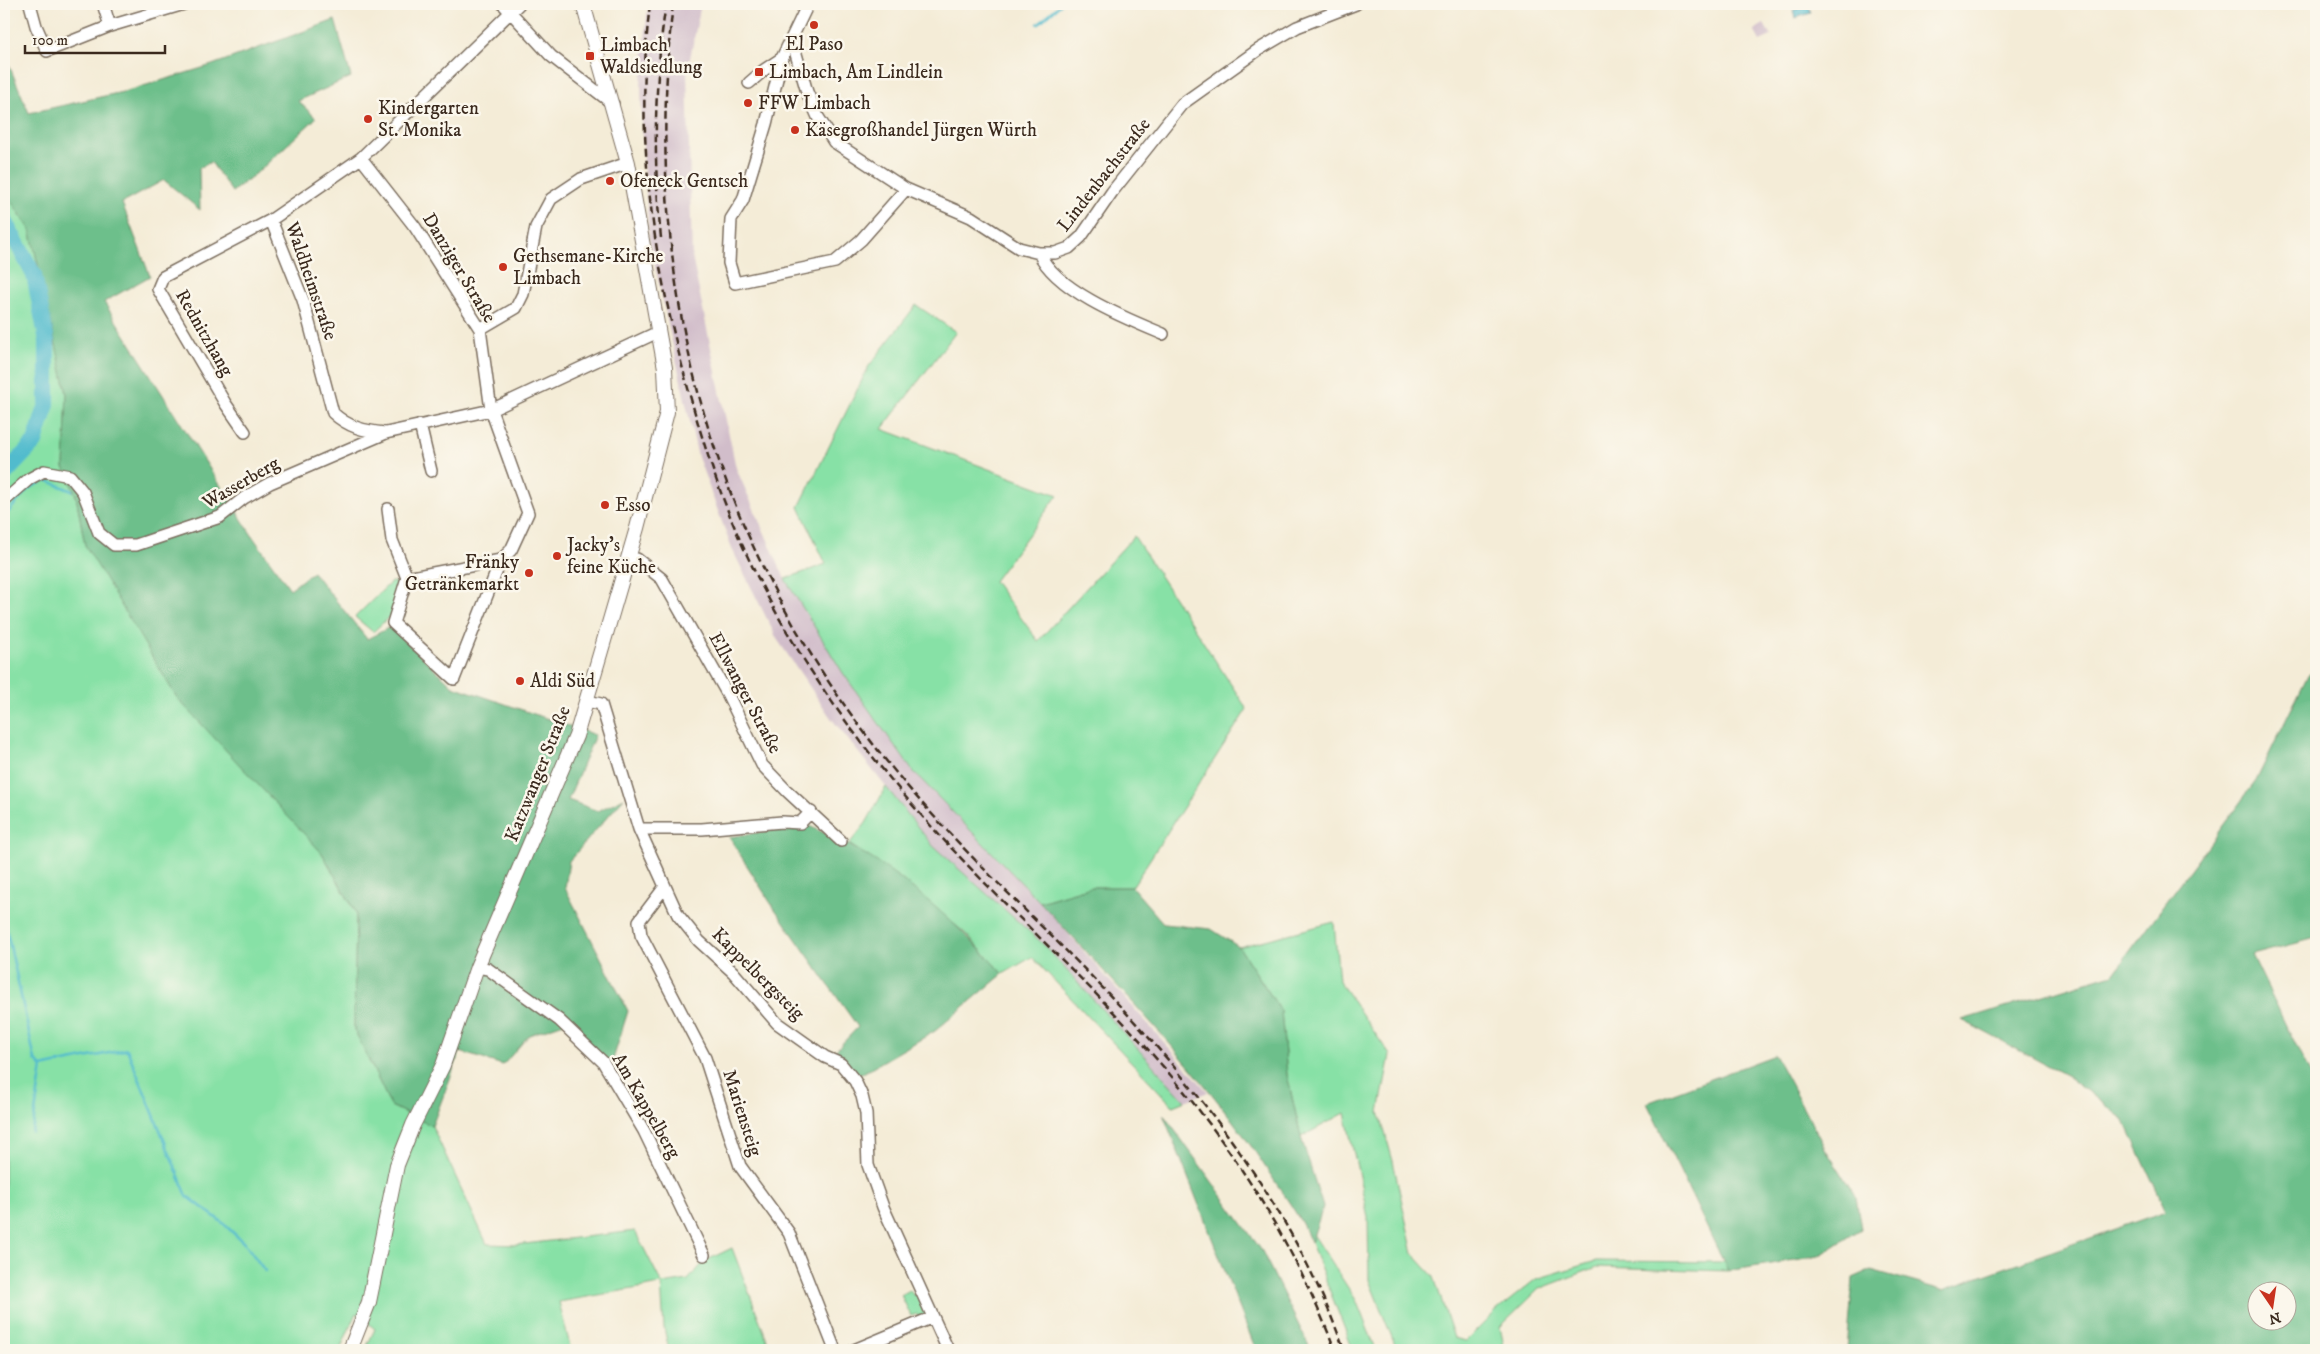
<svg xmlns="http://www.w3.org/2000/svg" width="2320" height="1354" font-family="'IM FELL DW Pica',serif">
<style>
.industrial{fill:#d1bdca}
.green{fill:#87e1a6;stroke:#618662}
.forest{fill:#6dbf8b;stroke:#547454;fill-rule:evenodd}
.water{fill:#51bbcd;stroke:#467276}
.lines{fill:none;stroke-linecap:round;stroke-linejoin:round}
.stream{stroke:#51bbcd;stroke-width:2.5}
.river{stroke:#51bbcd;stroke-width:16}
.minor-casing{stroke:#7c6e5f;stroke-width:14}
.major-casing{stroke:#7c6e5f;stroke-width:16}
.minor{stroke:#fff;stroke-width:11}
.major{stroke:#fff;stroke-width:14}
.rail{stroke:#3b2a1e;stroke-width:2.5;stroke-dasharray:8 4;stroke-linecap:butt}
.poi-dot{fill:#c8321e;stroke:#fbf7ec;stroke-width:2}
.labels{text-anchor:middle;dominant-baseline:central;stroke-width:5;stroke-linejoin:round;paint-order:stroke}
.poi-label{font-size:19px;fill:#3b2a1e;stroke:#fbf7ec;text-anchor:start}
.street-label{font-size:19px;fill:#3b2a1e;stroke:#fbf7ec}
</style>
<rect width="100%" height="100%" fill="#fbf7ec"/>
<filter id="ink" filterUnits="userSpaceOnUse"><feTurbulence type="fractalNoise" baseFrequency=".02" numOctaves="2"/><feDisplacementMap in="SourceGraphic" scale="10" xChannelSelector="R" yChannelSelector="G"/><feConvolveMatrix kernelMatrix="1 2 1 2 8 2 1 2 1" color-interpolation-filters="sRGB"/></filter>
<filter id="wash" filterUnits="userSpaceOnUse"><feTurbulence type="fractalNoise" baseFrequency=".0096" numOctaves="4" result="noise"/><feDisplacementMap in="SourceGraphic" scale="20" xChannelSelector="R" yChannelSelector="G"/><feGaussianBlur stdDeviation="1.12" result="paint"/><feColorMatrix in="noise" values="0 0 0 0 0 0 0 0 0 0 0 0 0 0 0 0 0 1.4 0 .05"/><feComposite in="paint" operator="in"/></filter>
<g filter="url(#wash)">
<rect width="100%" height="100%" fill="#f4ecd7"/>
<!-- industrial -->
<path class="industrial" d="M648 4H701L687 73 692 257 736 468 785 579 843 673 912 770 1040 902 1208 1092 1185 1101 1041 942 933 846 831 718 777 639 732 549 698 457 649 239 642 130 641 84Z
M1764 24 1771 36 1760 41 1754 30Z"/>
<!-- green -->
<path class="green" d="M4 191 30 229 67 394 64 467 76 496 85 545 322 853 356 913 354 1029 391 1106 432 1126 487 1244 516 1245 635 1231 662 1284 688 1280 705 1261 732 1248 771 1350H669L664 1328 661 1284 559 1302 571 1350H365L375 1329 356 1313 340 1350H4Z
M916 305 956 332 882 429 1058 495 994 581 1038 641 1134 536 1247 709 1132 887H1091L1040 902 912 770 843 673 785 579 826 564 799 507 869 366Z
M391 582 402 583 391 615 373 632 355 617Z
M886 787 933 846 1041 942 1185 1101 1173 1106 1032 957 1003 974 966 934 901 879 849 844 866 823Z
M1334 922 1339 981 1390 1055 1379 1112 1393 1161 1413 1254 1434 1277 1454 1338 1466 1341 1495 1312 1536 1279 1596 1261 1724 1262 1728 1271 1597 1267 1539 1289 1500 1327 1504 1346 1502 1350H1397L1369 1280 1368 1217 1345 1113 1301 1137 1287 1075 1281 1011 1239 947Z
M1313 1234 1356 1300 1376 1350H1353L1311 1243Z
M910 1290 913 1295 918 1293 928 1314 920 1320 917 1314 911 1316 901 1295Z"/>
<!-- forest -->
<path class="forest" d="M335 20 351 77 298 101 316 118 259 171 232 192 211 162 199 168 200 210 164 180 122 203 150 276 104 302 253 537 290 589 313 572 367 639 390 627 453 686 595 735 568 800 598 811 624 798 569 861 565 888 628 1011 611 1066 567 1022 529 1035 503 1065 460 1052 432 1126 391 1106 354 1029 356 913 322 853 177 698 85 545 76 496 64 467 67 394 30 229 4 191V53L29 113 127 91 212 65Z
M2316 671V938L2252 955 2316 1086V1350H1847L1853 1278 1871 1270 1942 1290 2166 1211 2124 1119 2067 1076 1962 1020 2113 974 2256 781 2308 675ZM2258 1292H2288V1322H2258Z
M807 825C821 832 836 837 849 845 907 877 958 925 1003 974L935 1031 856 1077 836 1050 858 1027 770 902 729 837Z
M1091 887H1132L1164 924 1211 929 1239 947 1281 1011 1287 1075 1301 1137 1323 1207 1311 1243C1301 1217 1283 1194 1268 1171 1204 1073 1119 989 1040 902Z
M1775 1055 1826 1150 1856 1197 1861 1229 1819 1256 1728 1271 1647 1103Z
M1163 1114 1262 1251 1311 1350H1256Z"/>
<!-- water -->
<path class="water" d="M1809 5 1811 13 1795 18 1793 10Z"/>
<g class="lines">
<!-- stream -->
<path class="stream" d="M1038 24 1061 4
M4 517 28 489 46 480 72 491
M4 918 35 1060 42 1067 32 1132
M42 1067C71 1060 99 1056 127 1049L187 1196 223 1223 246 1245 265 1271"/>
<!-- river -->
<path class="river" d="M4 219 34 275 47 341V404L35 442 4 475"/>
</g>
</g>
<g filter="url(#ink)">
<g class="lines">
<defs>
<path id="minor" d="M30 4 36 26 47 51 110 26 184 4
M103 4 110 26
M503 4 551 56 613 104
M792 40 807 92 818 117 834 142 906 189 971 217 1019 248 1039 253H1055L1069 248 1081 237 1112 192 1182 104 1258 50 1297 27 1356 4
M782 58 766 124 743 200 731 219 729 263 735 283 835 262 861 240 906 189
M749 83 764 70 782 58 808 4
M361 158 415 227 480 329 491 410 528 513 511 550 501 560 454 679 393 623 407 578 501 560
M1039 253C1056 291 1127 319 1163 334
M480 329 516 308 523 294 536 227 551 199 581 179 628 163
M420 425 431 471
M245 432 225 403 158 289 163 277 271 220
M385 433C364 431 348 427 333 413L303 300 271 220 361 158 519 4
M4 501 29 479 44 471 70 476 83 492 99 533 114 545H136L220 517 244 498 270 483 386 433 491 410 658 332
M388 509 392 540 407 578
M628 557 637 559 662 579 728 695 762 765 787 791 841 841
M587 701 601 704 639 829 678 915 699 941 733 972 777 1023 825 1057 841 1064 855 1081 862 1096 866 1113 868 1165 883 1207 948 1350
M639 829H702L782 822 800 823 811 812
M664 888 639 921 641 935 705 1058 740 1166 789 1233 835 1350
M477 967 488 969 559 1020 603 1062 644 1131 704 1255
M854 1350 933 1317"/>
<path id="major" d="M350 1350 369 1302 397 1165 413 1125 443 1065 477 967 576 736 637 528 667 412 665 368 628 163 583 4"/>
</defs>
<!-- minor casing -->
<use href="#minor" class="minor-casing"/>
<!-- major casing -->
<use href="#major" class="major-casing"/>
<!-- minor -->
<use href="#minor" class="minor"/>
<!-- major -->
<use href="#major" class="major"/>
<!-- rail -->
<path class="rail" d="M650 4C636 119 649 234 677 346 693 410 711 472 737 533 784 642 852 738 931 826 1005 908 1088 980 1160 1063 1234 1147 1295 1246 1335 1350
M673 4C637 315 728 596 942 825 999 887 1061 943 1118 1004 1212 1104 1298 1220 1344 1350
M661 238C653 161 654 80 666 4"/>
</g>
</g>
<!-- markers -->
<g class="poi-dot">
<circle cx="814" cy="25" r="5"/>
<rect x="585" y="51" width="10" height="10" rx="2.5"/>
<rect x="754" y="67" width="10" height="10" rx="2.5"/>
<circle cx="748" cy="103" r="5"/>
<circle cx="368" cy="119" r="5"/>
<circle cx="795" cy="130" r="5"/>
<circle cx="610" cy="181" r="5"/>
<circle cx="503" cy="267" r="5"/>
<circle cx="605" cy="505" r="5"/>
<circle cx="557" cy="556" r="5"/>
<circle cx="529" cy="573" r="5"/>
<circle cx="520" cy="681" r="5"/>
</g>
<g class="labels">
<!-- poi labels -->
<g class="poi-label">
<text x="814" y="44" text-anchor="middle">El Paso</text>
<text x="600" y="45">Limbach<tspan x="600" dy="22">Waldsiedlung</tspan></text>
<text x="769" y="72">Limbach, Am Lindlein</text>
<text x="758" y="103">FFW Limbach</text>
<text x="378" y="108">Kindergarten<tspan x="378" dy="22">St. Monika</tspan></text>
<text x="805" y="130">Käsegroßhandel Jürgen Würth</text>
<text x="620" y="181">Ofeneck Gentsch</text>
<text x="513" y="256">Gethsemane-Kirche<tspan x="513" dy="22">Limbach</tspan></text>
<text x="615" y="505">Esso</text>
<text x="567" y="545">Jacky's<tspan x="567" dy="22">feine Küche</tspan></text>
<text x="519" y="562" text-anchor="end">Fränky<tspan x="519" dy="22">Getränkemarkt</tspan></text>
<text x="530" y="681">Aldi Süd</text>
</g>
<!-- street labels -->
<g class="street-label">
<text transform="translate(1104 175) rotate(-52)">Lindenbachstraße</text>
<text transform="translate(459 268) rotate(59)">Danziger Straße</text>
<text transform="translate(311 281) rotate(71)">Waldheimstraße</text>
<text transform="translate(204 333) rotate(60)">Rednitzhang</text>
<text transform="translate(241 483) rotate(-30)">Wasserberg</text>
<text transform="translate(745 693) rotate(62)">Ellwanger Straße</text>
<text transform="translate(538 774) rotate(-68)">Katzwanger Straße</text>
<text transform="translate(758 974) rotate(45)">Kappelbergsteig</text>
<text transform="translate(646 1106) rotate(60)">Am Kappelberg</text>
<text transform="translate(742 1113) rotate(72)">Mariensteig</text>
</g>
</g>
<!-- margin -->
<rect width="2320" height="1354" fill="none" stroke="#fbf7ec" stroke-width="20"/>
<!-- north arrow -->
<g transform="translate(2272 1306) rotate(167)"><circle r="24" fill="#fbf7ec" stroke="#aea59a"/>
<path d="M0-4L9 19L0 12L-9 19Z" fill="#c8321e"/>
<text y="-8" font-size="14" font-weight="bold" text-anchor="middle" fill="#3b2a1e">N</text>
</g>
<!-- scale -->
<path d="M25 45v8h140v-8" fill="none" stroke="#3b2a1e" stroke-width="2.5"/>
<text x="32" y="45" font-size="15" fill="#3b2a1e" stroke="#fbf7ec" stroke-width="4" paint-order="stroke">100 m</text>
</svg>
